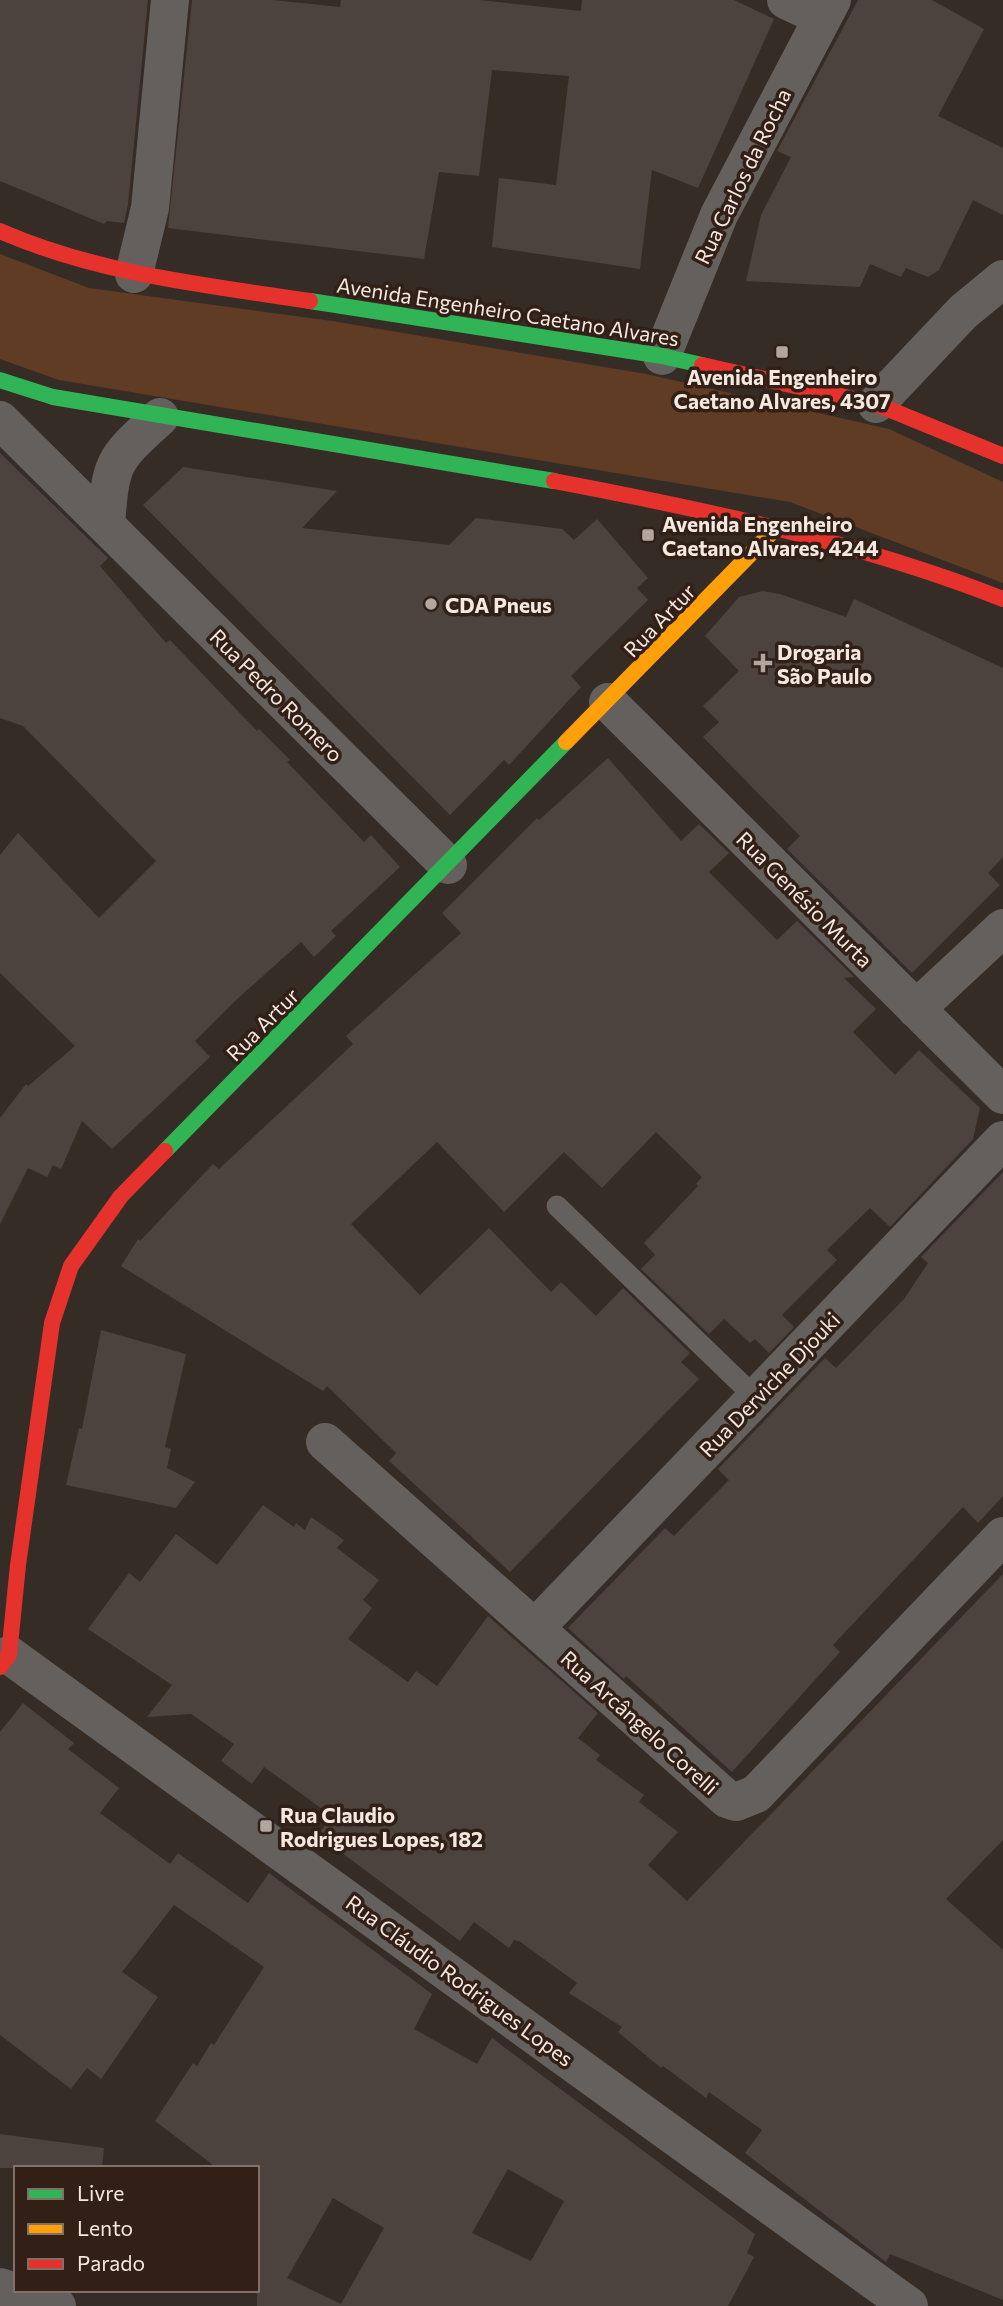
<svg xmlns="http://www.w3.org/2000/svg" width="1003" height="2306" font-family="Commissioner,sans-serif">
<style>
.green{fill:#613c25}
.building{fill:#4c433f;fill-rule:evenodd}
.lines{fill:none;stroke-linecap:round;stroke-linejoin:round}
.lane{stroke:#64605d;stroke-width:21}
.street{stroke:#64605d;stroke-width:38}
.fast{stroke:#30b455;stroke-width:16}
.slow{stroke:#ff9f0a;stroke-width:16}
.jam{stroke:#e5322d;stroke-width:16}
.poi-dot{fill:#b2a6a0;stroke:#322016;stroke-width:2.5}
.labels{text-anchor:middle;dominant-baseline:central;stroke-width:7;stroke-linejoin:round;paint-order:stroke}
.street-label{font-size:21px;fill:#f4e8e1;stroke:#322016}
.poi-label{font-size:21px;font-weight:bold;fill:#f4e8e1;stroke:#322016;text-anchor:start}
</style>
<rect width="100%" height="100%" fill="#362c26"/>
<!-- green -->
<path class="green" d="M0 254 89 288 332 321 646 374 889 429 1003 482V583L790 502 59 380 0 359Z"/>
<!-- building -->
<path class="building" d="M0 0H148L128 204 124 223 107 221 104 224 0 181Z
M192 0H273L340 7 341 0H479L581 11 582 0H734L774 19 698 188 652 170 640 269 492 247 499 178 556 185 569 76 492 70 479 176 439 172 424 259 168 228Z
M858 0H932L984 29 938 116 1003 148V215L973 200 939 270 928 277 906 268 901 277 870 264 860 287 746 281 761 215 791 157 777 151Z
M0 453 108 558 100 566 166 643 170 640 257 731 259 729 290 760 287 762 364 842 371 835 400 867 331 931 336 936 314 957 301 942 235 1001 195 1041 210 1057 112 1149 82 1121 61 1169 53 1165 47 1177 28 1168 0 1224V1118L26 1084 28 1086 75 1046 0 973V855L18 833 99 918 156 861 23 726 0 718Z
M183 467 337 491 302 528 449 545 476 518 562 529 574 540 597 519 648 578 637 588 648 600 571 676 581 687 509 765 504 760 450 815 143 505Z
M763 591 780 594 846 617 854 599 1003 668V857L988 873 1000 885 912 973 787 849 800 836 703 737 719 722 703 706 739 671 705 636 739 597Z
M608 758 681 841 699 824 729 853 709 872 777 940 797 921 854 977 844 978 876 1009 853 1032 895 1075 919 1050 980 1108 973 1139 890 1227 870 1208 827 1250 837 1260 782 1315 794 1327 769 1353 755 1339 750 1343 724 1319 709 1334 641 1269 655 1255 644 1243 698 1186 696 1184 702 1177 656 1132 602 1188 564 1152 504 1212 437 1142 351 1224 420 1295 489 1228 551 1292 561 1282 596 1316 623 1288 690 1353 681 1362 699 1379 510 1572 389 1461 396 1453 327 1386 323 1391 121 1266 138 1239 140 1241 213 1164 219 1169 318 1077 353 1044 346 1036 461 933 442 913 537 818 539 820Z
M1003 1172V1496L978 1523 963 1507 833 1645 840 1652 732 1772 626 1676 624 1679 568 1628 665 1528 674 1536 729 1480 718 1469 825 1358 836 1368 904 1299 928 1263 921 1257Z
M101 1330 186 1354 165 1447 171 1449 167 1468 195 1482 176 1508 66 1485 79 1428 82 1429Z
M263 1505 294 1527 296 1523 305 1530 311 1517 344 1540 337 1548 379 1580 363 1600 372 1608 348 1639 408 1682 416 1671 437 1686 488 1616 598 1713 578 1738 600 1755 596 1760 644 1795 639 1802 678 1832 648 1865 687 1901 1003 1574V1840L946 1899 1003 1950V2300L890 2254 886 2262 745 2153 762 2130 709 2092 706 2098 663 2066 661 2068 618 2032 622 2027 569 1993 577 1983 519 1941 514 1940 509 1948 474 1922 460 1941 318 1835 332 1816 264 1767 252 1784 221 1761 234 1744 191 1714 147 1717 172 1685 88 1629 129 1573 140 1582 176 1534 217 1565Z
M23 1703 74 1743 68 1749 119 1788 100 1813 170 1864 178 1853 248 1903 269 1873 432 1994 414 2029 477 2064 492 2038 755 2234 747 2253 754 2257 728 2306H257V2168H217L155 2121 193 2063 197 2066 211 2043 214 2045 264 1967 174 1905 122 1972 158 1997 101 2079 87 2068 71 2089 0 2035V1732ZM508 2169 564 2201 531 2261 472 2233ZM333 2198 384 2228 341 2304 287 2278Z
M0 2134 104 2148 102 2168H0Z"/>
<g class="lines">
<!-- lane -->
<path class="lane" d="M557 1206 756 1398"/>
<!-- street -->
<path class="street" d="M786 0 822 17
M134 274 150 208 170 0
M662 356 719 215 832 0
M876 404 963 312 1003 279
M0 420 448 865
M106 524C111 460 113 460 160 417
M608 702 1003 1095
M916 1009 1003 928
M325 1442 727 1799 736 1802 756 1794 1003 1536
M535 1628 1003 1140
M9 1655 909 2306
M0 2287 57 2306"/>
<!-- fast -->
<path class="fast" d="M310 301 662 356 702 365
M0 380 53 397 554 481
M165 1151 566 742"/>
<!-- slow -->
<path class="slow" d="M566 742 778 526"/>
<!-- jam -->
<path class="jam" d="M0 231C98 274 205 285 310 301
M702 365 876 404 1003 456
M554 481C707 510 858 542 1003 599
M0 1667 9 1655 18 1565 52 1323 71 1266 121 1196 165 1151"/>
</g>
<!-- markers -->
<g class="poi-dot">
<rect x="775" y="345" width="14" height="14" rx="3.5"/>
<rect x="641" y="528" width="14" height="14" rx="3.5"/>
<circle cx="431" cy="604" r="7"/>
<path d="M759.5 652.5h7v7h7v7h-7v7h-7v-7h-7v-7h7z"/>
<rect x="259" y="1819" width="14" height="14" rx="3.5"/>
</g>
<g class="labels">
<!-- street labels -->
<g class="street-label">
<text transform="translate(742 176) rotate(-64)">Rua Carlos da Rocha</text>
<text transform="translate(508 311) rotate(9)">Avenida Engenheiro Caetano Alvares</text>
<text transform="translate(659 620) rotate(-46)">Rua Artur</text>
<text transform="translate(277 695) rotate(45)">Rua Pedro Romero</text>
<text transform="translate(805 899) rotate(45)">Rua Genésio Murta</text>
<text transform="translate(262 1024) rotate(-45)">Rua Artur</text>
<text transform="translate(769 1384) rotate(-46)">Rua Derviche Djouki</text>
<text transform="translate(640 1722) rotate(42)">Rua Arcângelo Corelli</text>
<text transform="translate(460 1980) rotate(36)">Rua Cláudio Rodrigues Lopes</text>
</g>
<!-- poi labels -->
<g class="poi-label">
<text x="782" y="376" text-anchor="middle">Avenida Engenheiro<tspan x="782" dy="24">Caetano Alvares, 4307</tspan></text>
<text x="662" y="523">Avenida Engenheiro<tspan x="662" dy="24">Caetano Alvares, 4244</tspan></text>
<text x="445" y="604">CDA Pneus</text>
<text x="777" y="651">Drogaria<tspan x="777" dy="24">São Paulo</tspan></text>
<text x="280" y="1814">Rua Claudio<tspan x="280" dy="24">Rodrigues Lopes, 182</tspan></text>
</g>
</g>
<!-- legend -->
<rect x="14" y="2166" width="245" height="126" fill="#322016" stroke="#807067" stroke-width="2"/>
<rect x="28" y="2189" width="35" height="10" fill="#30b455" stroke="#807067" stroke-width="2"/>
<text x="77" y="2201" font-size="21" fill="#f4e8e1">Livre</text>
<rect x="28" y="2224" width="35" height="10" fill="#ff9f0a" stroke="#807067" stroke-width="2"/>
<text x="77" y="2236" font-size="21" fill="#f4e8e1">Lento</text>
<rect x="28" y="2259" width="35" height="10" fill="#e5322d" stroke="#807067" stroke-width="2"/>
<text x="77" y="2271" font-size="21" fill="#f4e8e1">Parado</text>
</svg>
